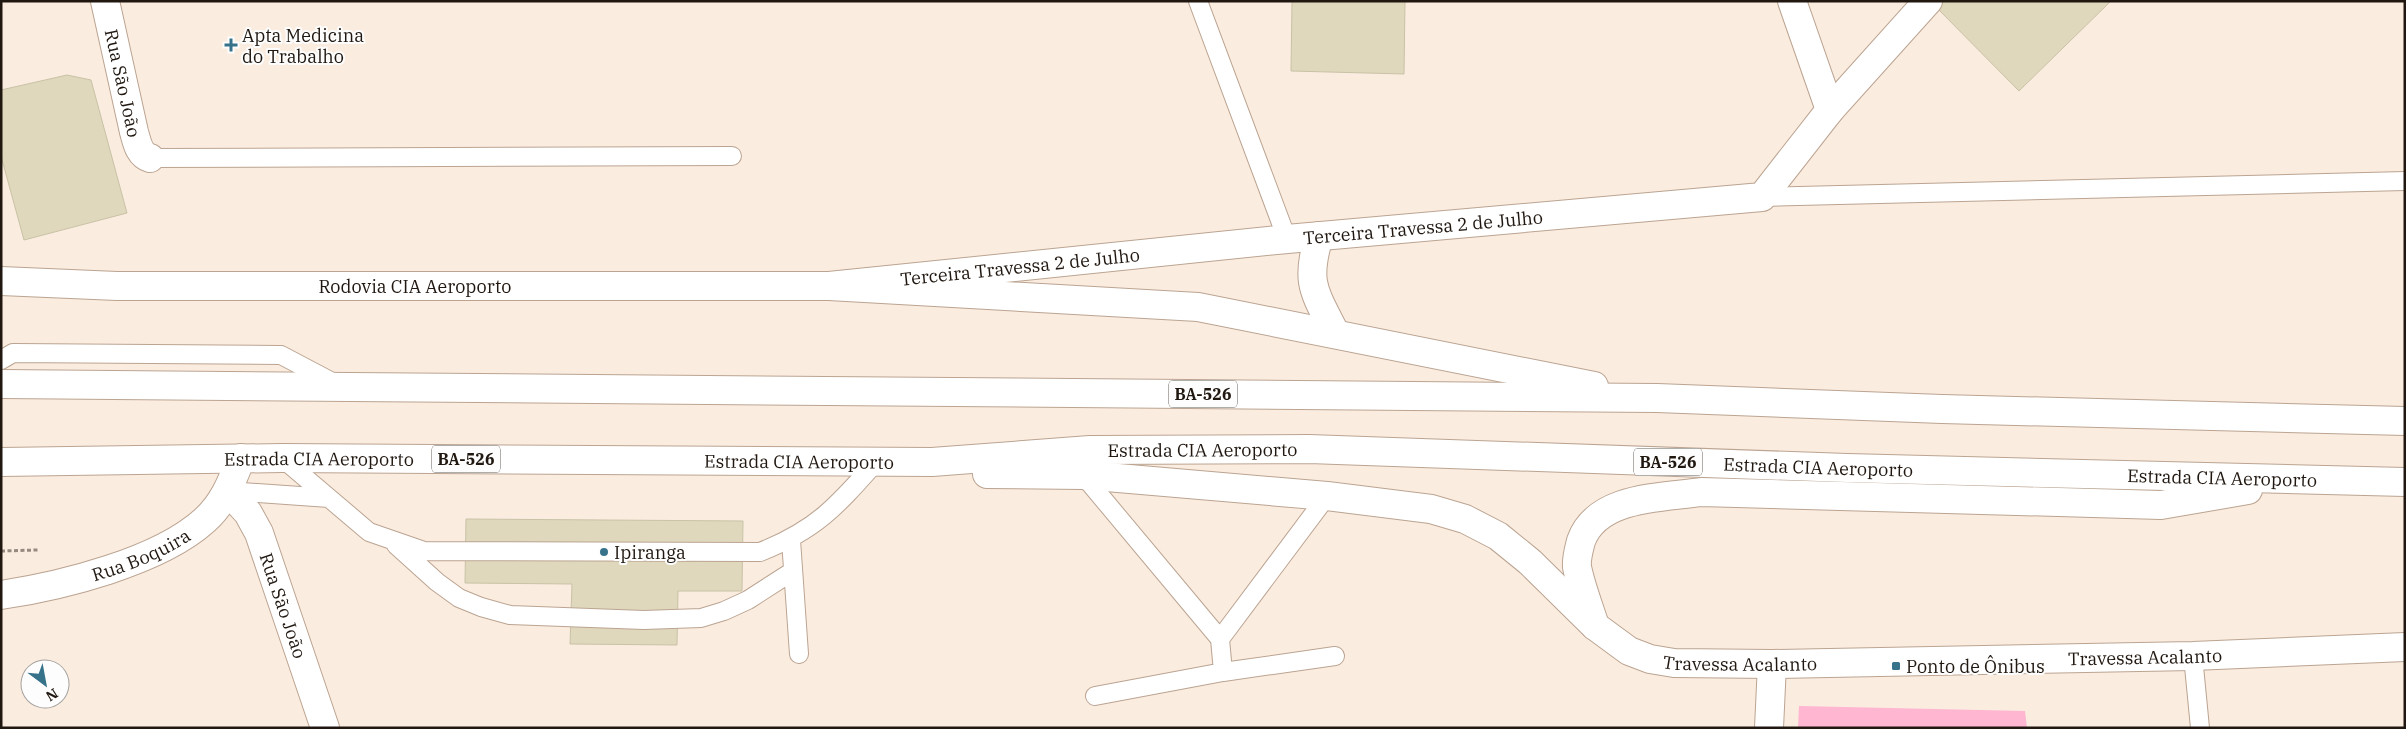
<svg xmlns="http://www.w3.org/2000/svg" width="2406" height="729" font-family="'IBM Plex Serif',serif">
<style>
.green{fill:#ffb6d1}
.building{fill:#e0d8bc;stroke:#c9c2a6}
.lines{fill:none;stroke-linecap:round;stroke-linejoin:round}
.lane-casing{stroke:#bba491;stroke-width:20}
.street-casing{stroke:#bba491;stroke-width:30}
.secondary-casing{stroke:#bba491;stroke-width:30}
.highway-casing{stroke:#bba491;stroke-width:30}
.path{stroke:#968980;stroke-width:3;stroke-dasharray:4 2.5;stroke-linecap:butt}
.lane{stroke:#fff;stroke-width:18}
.street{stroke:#fff;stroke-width:28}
.secondary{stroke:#fff;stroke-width:28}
.highway{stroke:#fff;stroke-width:28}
.poi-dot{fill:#36728a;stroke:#fcfdfc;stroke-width:2}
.labels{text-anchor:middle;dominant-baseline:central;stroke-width:4;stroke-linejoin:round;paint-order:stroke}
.shield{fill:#fcfdfc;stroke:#625c57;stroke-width:1}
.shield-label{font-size:16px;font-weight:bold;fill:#201710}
.poi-label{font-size:18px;fill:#201710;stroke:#fcfdfc;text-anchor:start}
.street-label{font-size:18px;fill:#201710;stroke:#fcfdfc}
</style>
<rect width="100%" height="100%" fill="#fbece0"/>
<!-- green -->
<path class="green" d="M1799 706 2025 711 2027 728H1798Z"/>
<!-- building -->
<path class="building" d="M1292 1H1405L1404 74 1291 71Z
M1942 1H2111L2019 91 1936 7Z
M67 75 91 80 127 213 24 240 1 156V90Z
M466 519 743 521 742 591H678L677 645 570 644 572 584 465 583Z"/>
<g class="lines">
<defs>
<path id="lane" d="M1198 1 1287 239
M150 158 732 156
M1762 197 2405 181
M1 360 13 353 281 355 336 384
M282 458 369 532 424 551 760 552C816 530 837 506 876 462
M1083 475 1220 639 1223 672
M228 491 329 498
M791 540 799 654
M396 545 437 582 459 598 481 607 510 615 644 620 701 618 724 611 748 600 793 571
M1220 639 1327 496
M2193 656 2200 728
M1095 696 1223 672 1335 656"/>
<g id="street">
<path id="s1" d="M105 1 134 132C137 142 139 155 150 158"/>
<path d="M1792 1 1830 110"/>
<path id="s2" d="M228 491 248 513 259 533 325 728"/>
<path d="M1769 728 1772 664"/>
</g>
<g id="secondary">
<path id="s3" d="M1 281 117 286H829L1287 239 1762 197 1830 110 1928 1"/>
<path id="s4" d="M1 595C61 586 159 562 205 520 224 503 232 481 241 458"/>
<path id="s5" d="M1595 626 1629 651 1650 659 1674 663 1772 664 2193 656 2405 647"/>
</g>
<g id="highway">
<path d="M1319 236C1305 283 1314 291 1335 333"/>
<path d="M829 286 1198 307 1594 386"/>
<path d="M1 384 1657 398 1942 409 2405 421"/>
<path id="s6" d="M1 462 282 458 932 462 1090 450 1309 449 1847 468 2405 482"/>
<path d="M987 474 1083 475 1327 496 1431 509 1465 519 1498 536 1530 562 1592 623"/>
<path d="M1595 626C1589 607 1581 587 1577 567 1576 559 1579 549 1581 541 1597 496 1661 498 1701 492L2161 505 2248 490"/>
</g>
</defs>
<!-- lane casing -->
<use href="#lane" class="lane-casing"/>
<!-- street casing -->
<use href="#street" class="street-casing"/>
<!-- secondary casing -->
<use href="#secondary" class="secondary-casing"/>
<!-- highway casing -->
<use href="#highway" class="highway-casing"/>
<!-- path -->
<path class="path" d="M1 551 38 550"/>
<!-- lane -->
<use href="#lane" class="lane"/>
<!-- street -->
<use href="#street" class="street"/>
<!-- secondary -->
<use href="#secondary" class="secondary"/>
<!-- highway -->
<use href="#highway" class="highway"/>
</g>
<!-- markers -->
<g class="poi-dot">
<path d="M228.5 37.5h5v5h5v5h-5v5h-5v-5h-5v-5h5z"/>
<circle cx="604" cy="552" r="5"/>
<rect x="1891" y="661" width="10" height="10" rx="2.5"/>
</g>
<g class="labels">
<!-- shield labels -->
<g class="shield">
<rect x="1169" y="380.5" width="68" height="27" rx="4"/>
<rect x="432" y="445.5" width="68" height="27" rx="4"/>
<rect x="1634" y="448.5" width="68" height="27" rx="4"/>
</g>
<g class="shield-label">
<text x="1203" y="394">BA-526</text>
<text x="466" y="459">BA-526</text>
<text x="1668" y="462">BA-526</text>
</g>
<!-- poi labels -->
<g class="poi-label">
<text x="242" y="35">Apta Medicina<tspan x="242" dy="21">do Trabalho</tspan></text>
<text x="614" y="552">Ipiranga</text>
<text x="1906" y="666">Ponto de Ônibus</text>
</g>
<!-- street labels -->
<g class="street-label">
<text stroke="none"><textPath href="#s1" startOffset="84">Rua São João</textPath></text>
<text stroke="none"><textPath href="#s3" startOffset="1425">Terceira Travessa 2 de Julho</textPath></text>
<text stroke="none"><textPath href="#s3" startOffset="1020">Terceira Travessa 2 de Julho</textPath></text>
<text stroke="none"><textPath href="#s3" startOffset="414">Rodovia CIA Aeroporto</textPath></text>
<text stroke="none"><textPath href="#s6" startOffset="1202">Estrada CIA Aeroporto</textPath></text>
<text stroke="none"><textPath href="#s6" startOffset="318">Estrada CIA Aeroporto</textPath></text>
<text stroke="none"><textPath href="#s6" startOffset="798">Estrada CIA Aeroporto</textPath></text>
<text stroke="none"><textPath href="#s6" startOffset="1818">Estrada CIA Aeroporto</textPath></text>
<text stroke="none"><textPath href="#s6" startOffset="2222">Estrada CIA Aeroporto</textPath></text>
<text stroke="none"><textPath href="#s4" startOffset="146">Rua Boquira</textPath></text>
<text stroke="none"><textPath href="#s2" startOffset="129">Rua São João</textPath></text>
<text stroke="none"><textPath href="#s5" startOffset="560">Travessa Acalanto</textPath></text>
<text stroke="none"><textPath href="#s5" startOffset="155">Travessa Acalanto</textPath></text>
</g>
</g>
<!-- border -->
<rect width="2406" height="729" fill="none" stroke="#201710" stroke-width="5"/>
<!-- north arrow -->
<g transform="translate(45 684) rotate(148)"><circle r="24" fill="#fcfdfc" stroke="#a4a19e"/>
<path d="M0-4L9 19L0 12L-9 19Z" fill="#36728a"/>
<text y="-8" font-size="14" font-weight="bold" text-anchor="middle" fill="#201710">N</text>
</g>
</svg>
